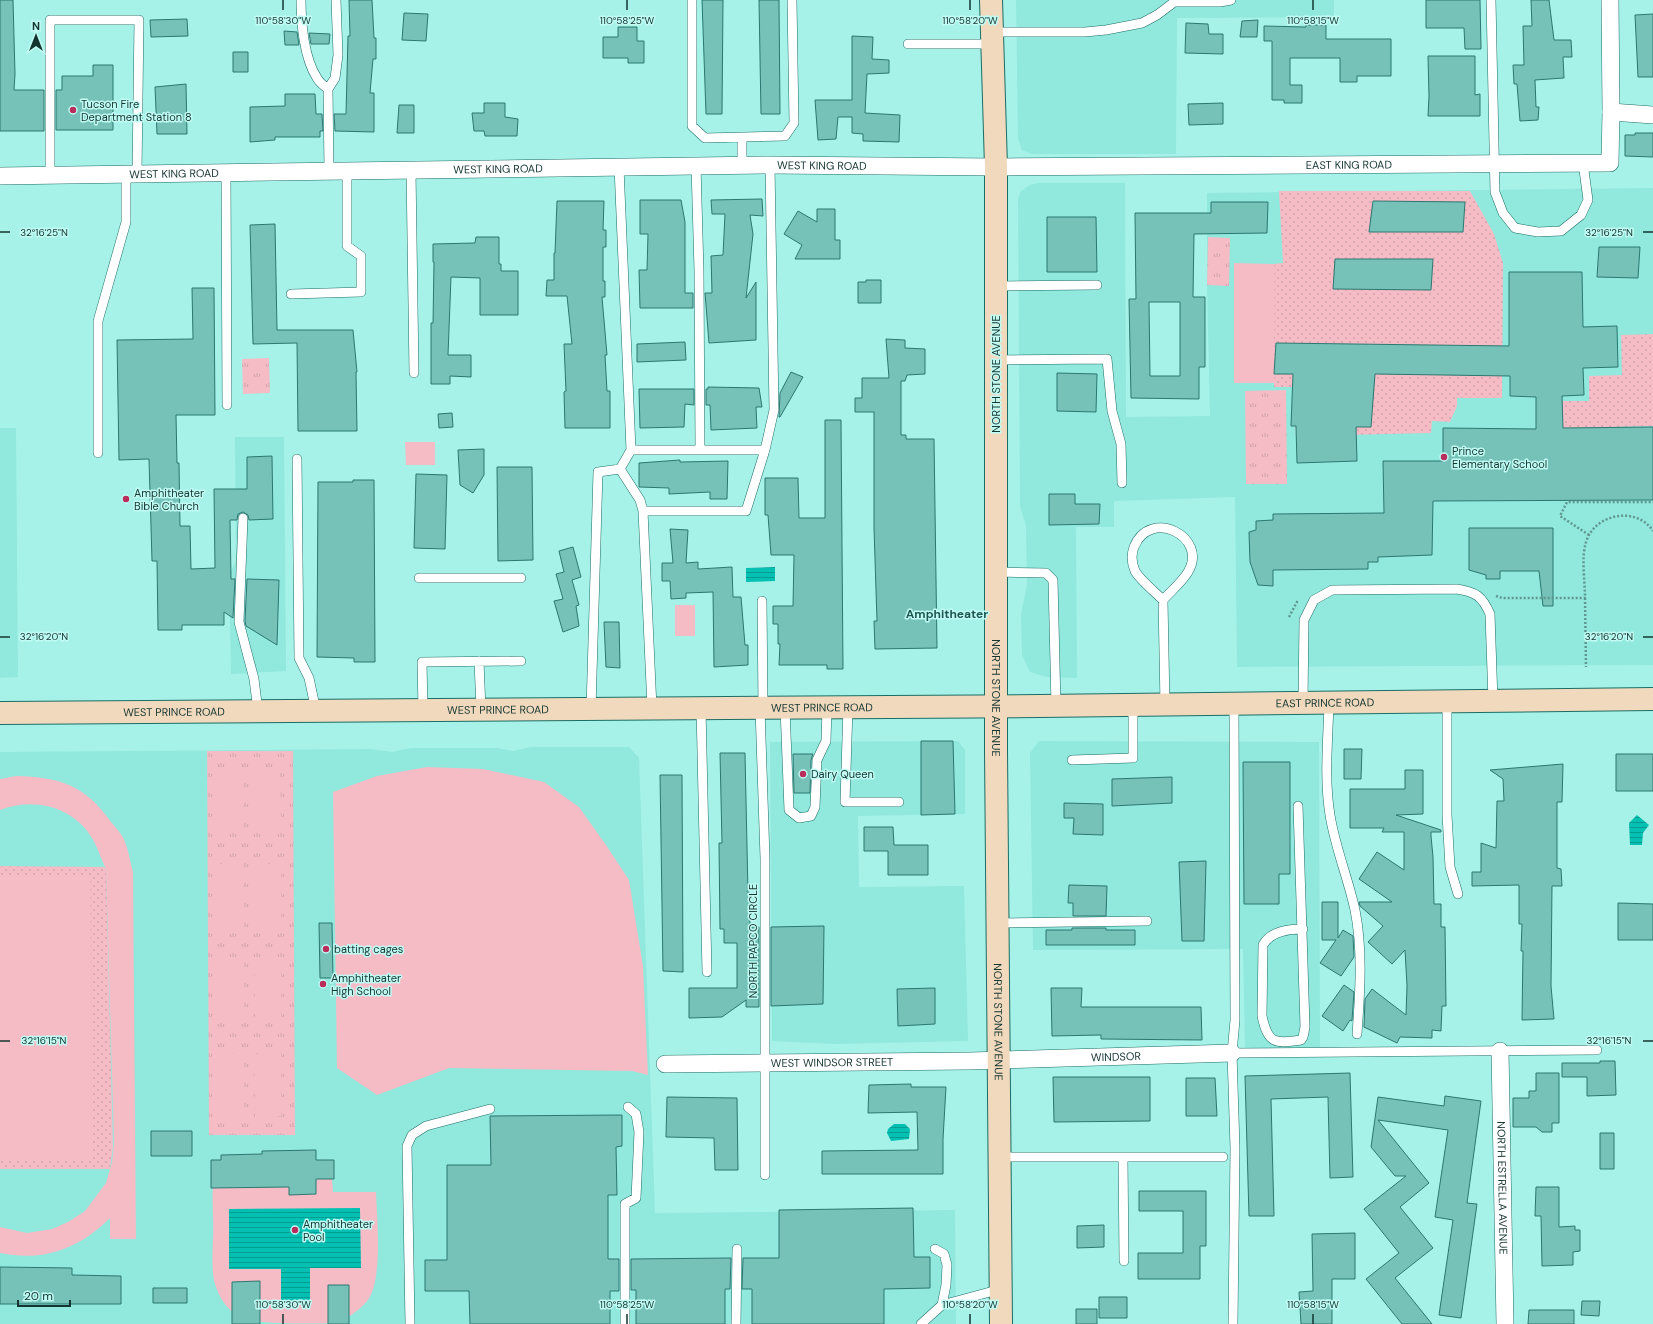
<svg xmlns="http://www.w3.org/2000/svg" width="1653" height="1324" font-family="'DM Sans',sans-serif">
<style>
.built{fill:#91e8dd}
.grass{fill:url(#grass-dots)}
.park{fill:url(#park-tufts)}
.garden{fill:#f5bcc6}
.water{fill:url(#water-rules)}
.building{fill:#76c1b8;stroke:#2b7871;fill-rule:evenodd}
.lines{fill:none;stroke-linecap:round;stroke-linejoin:round}
.lane-casing{stroke:#1c6d66;stroke-width:10}
.street-casing{stroke:#1c6d66;stroke-width:18}
.secondary-casing{stroke:#1c6d66;stroke-width:24}
.path{stroke:#5f968f;stroke-width:2.5;stroke-dasharray:2 2;stroke-linecap:butt}
.lane{stroke:#fff;stroke-width:9}
.street{stroke:#fff;stroke-width:17}
.secondary{stroke:#f0d9bd;stroke-width:22}
.ticks{fill:none;stroke:#153531;stroke-width:1.5}
.poi-dot{fill:#ba2c5c;stroke:#c0fcf4;stroke-width:1.5}
.labels{text-anchor:middle;dominant-baseline:central;stroke-width:3;stroke-linejoin:round;paint-order:stroke}
.poi-label{font-size:11px;fill:#153531;stroke:#c0fcf4;text-anchor:start}
.street-label{font-size:11px;fill:#153531;stroke:#c0fcf4}
.neighbourhood-label{font-size:12px;font-weight:bold;fill:#1d5752;stroke:#c0fcf4}
.ticks-label{font-size:10px;text-anchor:middle;fill:#153531;stroke:#c0fcf4;stroke-width:3;stroke-linejoin:round;paint-order:stroke}
</style>
<defs>
<pattern id="grass-dots" width="8" height="8" patternUnits="userSpaceOnUse"><rect width="8" height="8" fill="#f5bcc6"/><path d="M2 2h.1M6 6h.1" fill="none" stroke="#d1a2ab" stroke-width="1.8" stroke-linecap="round"/></pattern>
<pattern id="park-tufts" width="24" height="20" patternUnits="userSpaceOnUse"><rect width="24" height="20" fill="#f5bcc6"/><path d="M3 7l-1-3M5 7V3M7 7l1-3M15 17l-1-3M17 17v-4M19 17l1-3" fill="none" stroke="#d1a2ab"/></pattern>
<pattern id="water-rules" width="6" height="5" patternUnits="userSpaceOnUse"><rect width="6" height="5" fill="#03c0b3"/><path d="M0 2.5h6" fill="none" stroke="#049d92"/></pattern>
</defs>
<rect width="100%" height="100%" fill="#a6f2e8"/>
<!-- built -->
<path class="built" d="M1016 0H1334V17L1177 18 1176 154H1032L1022 150 1018 139Z
M1038 183H1125L1126 417 1210 416 1207 285V193L1653 188V665L1237 667 1235 497 1114 501V527H1076L1077 678 1047 677 1030 672 1022 655 1021 615 1027 584 1026 526 1020 506 1018 199 1021 191 1030 185Z
M0 428H16L18 677 0 678Z
M235 437H284L286 671 231 674 229 575 236 561Z
M958 741 965 750V814L858 816 859 887 964 886 968 1041 834 1044 772 1041 770 742Z
M1039 741 1319 742 1320 1047 1245 1049 1243 949 1033 950 1030 753Z
M531 747H629L639 758 655 1213 955 1210 956 1324H0V752L371 749 392 752 411 748H497L513 751Z"/>
<!-- grass -->
<path class="grass" d="M1279 191H1470L1494 234 1503 263 1502 398H1457V406L1450 422 1432 421 1431 433 1296 436 1293 387H1274V264L1283 263Z
M1653 334V426L1563 428 1562 401H1589V376L1622 375 1621 335Z
M0 866 104 867 106 869 113 1147 110 1169H0Z"/>
<!-- park -->
<path class="park" d="M1208 237 1230 238 1229 286 1207 285Z
M269 358 270 393 243 394 242 359Z
M1286 390 1287 484H1246L1245 391Z
M207 751H293L295 1135H209Z"/>
<!-- garden -->
<path class="garden" d="M1234 263 1274 264V383H1234Z
M435 442V465H406L405 442Z
M675 605H695V636H675Z
M427 767 483 769 544 782 579 807 606 845 629 880 643 966 648 1075 632 1071 449 1068 377 1095 337 1068 333 792 377 776Z
M215 768H243V831H215Z
M253 768H280L281 830 254 831Z
M16 776C60 777 85 785 111 822 116 828 123 835 125 842 129 852 130 862 133 872L136 1239H110V1218C79 1249 43 1262 0 1253V1227L27 1233 52 1229 68 1222 85 1211 106 1183 112 1162 114 1144 106 869C101 859 98 848 92 838 73 806 33 797 0 810V779Z
M215 864H243L244 928H215Z
M254 864H281V927H254Z
M90 875 91 1161H0V876Z
M216 958H244V1022H216Z
M254 958H281V1021H255Z
M244 1053V1117H216V1054Z
M281 1053V1116L255 1117 254 1054Z
M296 1150H316V1160L332 1179 333 1192H376C377 1219 383 1278 368 1300 359 1311 346 1320 333 1323 316 1324 257 1324 242 1319 229 1312 219 1298 215 1284 210 1268 214 1238 213 1220 213 1209 212 1197 213 1187 215 1176 221 1166 221 1155L296 1153Z"/>
<!-- water -->
<path class="water" d="M775 567V581L746 582V568Z
M1637 815 1649 825 1643 833 1642 845H1630L1629 823Z
M894 1124H905L910 1129 909 1139 891 1141 887 1133 888 1129Z
M360 1208 361 1268H310V1300L281 1301V1269H229V1209Z"/>
<!-- building -->
<path class="building" d="M0 0H13L15 74 14 90H44V131H0Z
M349 0H372L374 38H376V59H373L370 93H374V132L335 131 334 114H346L348 36H350Z
M702 0H723L722 114H706Z
M759 0H779L780 114H761Z
M1426 0H1480L1481 49H1465L1464 28H1426Z
M1531 0H1549L1554 40H1571L1572 57H1563L1564 78 1535 80 1536 107H1539L1538 120 1520 121 1517 84H1514L1513 65H1524L1523 26H1532Z
M404 13 428 14 426 41 402 40Z
M1653 14V77H1638L1635 15Z
M187 19 188 36 151 37 150 20Z
M1258 20 1257 37H1240L1242 21Z
M1186 23 1208 24 1209 34H1223V54L1185 53Z
M1306 25H1326V39H1391V76H1357V82H1340V58H1290V85H1302V103H1284V100H1272V41H1264V26L1306 27Z
M618 27H637V41H644V63H628V58H603V37H618Z
M284 31 297 32 299 45H285Z
M309 33 330 34 329 44H311Z
M852 36 873 37 872 59 889 60V73L867 74 865 113 900 115 899 142 863 141V134L852 133V117H838L836 139 818 140 815 100H852Z
M233 52H248V72H233Z
M1428 56H1475V95L1480 94V116H1428L1429 96Z
M93 65H113V130H56V90H62V76H93Z
M186 84 187 134H157L155 87Z
M285 94H315L316 114H322L323 131H320V137H275V140L250 142V107L285 106Z
M484 103H505V117L518 119 517 136H485L484 131H474L472 113H484Z
M1223 103V124L1189 125 1188 104Z
M399 105H414V133H397Z
M1635 133H1653V157L1625 156V135H1635Z
M762 199 763 216 750 215 753 234 746 298 756 282V340L709 343 705 293H712L711 256 723 255 725 214H712L711 200Z
M640 200H681L685 222V293H693V308H640L639 270H647L648 234H640Z
M557 201H604L603 230H606V247H603V281H605V297H602L607 355H605L607 391H610V428H565L564 392 566 391 564 344H572L567 296H546L547 280H554V253H555Z
M1373 201 1465 202 1463 232H1369Z
M1211 202H1268L1267 233 1194 234 1193 297H1205V367H1199V399L1131 398 1129 299H1136L1135 213H1211ZM1149 302H1180V376H1150Z
M817 209H835V240H840V259H795L802 245 784 234 798 211 817 222Z
M1047 217H1096L1097 272H1047Z
M275 224 277 330H353L357 372H356L357 431H298L297 343 253 344 250 225Z
M476 237H499V264H501V271H518V315H480V278L451 277 448 355H471V377L450 376V384H431V323H433L434 262H433V244L475 243Z
M1599 247H1640L1638 278 1597 277Z
M1335 259H1433L1431 290 1333 289Z
M1509 272H1582L1583 327 1617 326 1618 367 1583 368 1584 395 1562 396 1563 428 1653 427V500L1433 501 1432 555 1378 557V562H1368V569L1273 570V586L1258 585 1250 562 1249 532 1256 530V521L1273 520V514L1384 513 1383 461H1443V428L1536 429V397L1510 396V376L1375 374 1371 427H1356L1357 461 1297 463 1296 426H1291L1293 374H1274L1276 343 1509 346Z
M866 280H881V303H858V282H866Z
M192 288H214L215 415H176L177 463H179L180 526H190L191 569 215 568 214 489H247V457L272 456 273 519 249 520 248 515 243 512 238 514 237 520H230L231 579H235L233 618 224 612V625H182V630H158L157 561H152L149 459 119 460 117 340 193 339Z
M886 339 905 340V348L925 349V374L907 375 905 381H901V435H906V439H934L937 648 875 649 874 621H877L874 528V412H855V398H862V378H889Z
M685 342 686 360 637 362V344Z
M791 372 803 377 780 417H779L780 393Z
M1057 373 1097 374 1096 412 1057 411Z
M708 387 759 388 762 407H756L757 428 711 430 710 405H706V389H708Z
M639 389H694V405L685 404 684 427 640 428Z
M452 413 453 427 439 428 438 414Z
M825 420H841L843 669H827V665H779L780 644H778V624H773V606H793L794 555H771L768 515H765V478H798L799 518H825Z
M484 449V475L473 493 460 485 458 450Z
M680 460V462L728 461 727 499H710V492L669 494V488L639 487V463Z
M497 467H532L533 560 498 561Z
M416 474 447 475 445 549 414 548Z
M353 480H374L375 662H354V658L317 657 318 482H353Z
M1049 494H1075V504H1100L1099 524 1049 525Z
M1469 528H1553V606H1543L1539 571H1500V579H1486V575L1469 570Z
M670 529 688 530 686 563 698 562V569L732 567 733 597H741L745 645H748V665L714 667 713 592 686 593V598L671 599 670 581H662V563H673Z
M573 547 581 577 572 580 579 605 576 606 579 626 563 632 554 601 563 599 556 574 564 572 559 551Z
M247 579 279 580 277 645 246 626 245 621Z
M604 622H619L620 668 606 667Z
M921 741H953L955 814 921 815Z
M1344 749H1362L1361 779H1344Z
M720 753H745L748 893H750V927H759V1007H746V1000L722 1017 689 1018V988H737V943H724V929H720L719 843H722Z
M793 754H813L811 760 810 793H794Z
M1616 754H1653V791H1616Z
M1243 762H1290V874H1279V904H1244Z
M1563 764 1562 802H1557V868L1561 869 1562 886H1552L1551 986 1554 1019 1522 1020 1523 951H1521L1522 924H1519V885L1472 886V872H1481V843L1496 848 1497 801H1504L1503 779 1490 770Z
M1405 770H1423V814L1396 815 1441 830V832H1431V836L1433 857 1434 904H1441V927H1445L1446 1006H1442L1441 1031 1432 1030V1038L1400 1037 1397 1043 1364 1027 1365 999 1372 989 1406 1015 1407 986 1405 950 1392 964 1368 942 1383 926 1360 906 1359 902H1392L1359 879 1377 852 1404 870V832H1382L1384 828H1350V789H1405Z
M660 775H682L683 972 663 971Z
M1172 777V803L1112 806V779Z
M1064 803 1103 804V835L1073 834 1074 818H1064Z
M864 827H893L894 845H928V875H888V851H864Z
M1206 861 1204 941H1182L1179 862Z
M1069 885 1107 886 1106 916H1073V903H1068Z
M1322 902H1338V938L1343 930 1353 936 1354 957 1341 976 1320 963 1336 940H1322Z
M1618 903 1653 904V940H1618Z
M319 923H332L333 978H320Z
M824 926 823 1004 771 1006V927Z
M1072 928H1106V930H1135V945H1046V930H1072Z
M1344 985 1354 992 1352 1021 1350 1020 1343 1031 1322 1016Z
M935 988V1024L898 1026 897 989Z
M1051 988H1082L1081 1007H1201L1202 1040 1101 1039V1035L1052 1036Z
M1600 1061H1615L1616 1095 1587 1096V1077H1562V1063H1600Z
M1350 1073 1353 1177 1330 1178 1328 1097 1271 1099 1274 1216H1249L1245 1076Z
M1536 1073H1559V1123H1552V1132H1542L1536 1127H1513V1098H1529V1091H1536Z
M1053 1077H1150V1121L1054 1122Z
M1186 1078H1215L1217 1116H1186Z
M911 1084V1087H946L943 1139V1174H822V1151L918 1150 917 1112 868 1113 869 1085Z
M1445 1096 1481 1101 1467 1203 1477 1204 1461 1318 1439 1315 1453 1220 1435 1217 1448 1130 1378 1120 1429 1183 1400 1207 1433 1248 1395 1278 1432 1324H1402L1366 1279 1399 1253 1364 1209 1406 1176H1395L1371 1147 1378 1097 1444 1106Z
M667 1097 737 1098 738 1170H715L714 1138 666 1137Z
M622 1115V1146L616 1147 617 1195H608V1259H619V1291H610V1324H470L469 1291H425V1260H447V1165H491L490 1116Z
M151 1131H192V1156H151Z
M1600 1133H1614V1169H1600Z
M316 1150V1160H334V1179H316V1194L289 1195V1187L211 1188V1160H221V1155L262 1154V1151Z
M1536 1187H1559V1227L1575 1226V1230H1580V1251L1573 1252V1265L1542 1266 1541 1216H1535Z
M1139 1191H1206V1246H1200V1279H1138V1253H1183V1211H1139Z
M913 1208 914 1257H930V1288L884 1289V1324H752V1289H742L743 1258H779V1210Z
M1104 1225V1247L1077 1248V1226Z
M1355 1233V1279H1332V1324H1301L1299 1292 1313 1291 1312 1234Z
M731 1258 730 1289H725V1324H636V1290H631V1259Z
M0 1267 72 1268V1275L121 1276V1304H0Z
M260 1281V1324H232V1282Z
M328 1285H349V1324H328Z
M153 1288H187V1303H153Z
M1099 1297H1127V1318H1099Z
M1582 1301H1600L1599 1316 1581 1315Z
M1076 1309H1097V1324H1076Z
M1529 1310H1574V1324H1528Z"/>
<g class="lines">
<defs>
<path id="lane" d="M301 0C301 23 304 58 317 78 319 82 324 86 328 89
M692 0V126L705 138 785 136 794 123 792 0
M1491 0 1495 192 1503 213 1515 228 1538 232 1561 231 1581 215 1588 200 1583 163
M1175 2H1220L1231 0
M991 32H1085L1106 30 1142 23 1157 15 1177 0
M908 44H992
M742 138V165
M696 166 699 271 700 450
M411 170 414 373
M329 171 328 89 335 78 338 55 336 0
M226 173 227 405
M50 176V20H139L137 174
M996 286 1097 285
M291 294 361 292V256L347 246V171
M996 360 1107 359 1112 411 1121 444 1122 483
M631 450H765
M98 453V321L126 222V174
M297 459 299 658 309 678 316 711
M620 469 640 500 643 511 652 708
M643 511H746L765 450 774 410 770 165
M243 518 239 622 254 679 258 711
M996 572 1046 573 1053 580 1056 706
M419 578H521
M1163 600C1171 591 1182 582 1188 572 1209 537 1150 507 1134 547 1131 555 1132 564 1135 571 1140 580 1155 592 1163 600L1165 705
M762 601 763 708
M479 661 481 710
M1447 702V815L1450 867 1458 894
M1303 703 1304 620 1314 600 1332 590 1457 589C1476 592 1482 596 1490 614L1493 701
M1329 703C1328 740 1324 779 1330 815 1335 847 1348 878 1355 910 1363 950 1360 993 1357 1034
M848 707 845 802H899
M701 708 707 972
M760 708 765 858V1175
M785 708 789 810 799 818 811 816 815 807 817 760 826 741 827 708
M591 709 598 472 620 469 631 450 619 167
M423 710 422 662 521 661
M1072 760 1133 758V705
M1298 806 1305 1027 1303 1037 1301 1040C1275 1044 1268 1044 1262 1016L1263 945C1271 931 1288 929 1303 929
M998 923 1147 921
M1232 1053 1597 1050
M1000 1157H1223
M1123 1157 1124 1261
M942 1305 1001 1289
M410 1324 407 1146 412 1135 426 1126 490 1109
M625 1324V1204L636 1198 639 1132 636 1114 628 1107
M736 1324 737 1249
M921 1324 942 1305 946 1285 947 1265 944 1254 935 1249
M1233 1324 1235 1148 1232 1053 1235 1020 1234 704"/>
<g id="street">
<path d="M1610 0 1611 112"/>
<path id="s1" d="M0 176 770 165 996 167 1610 163 1611 112 1653 115"/>
<path id="s2" d="M1500 1051 1505 1324"/>
<path id="s3" d="M665 1064 970 1061 1232 1053"/>
</g>
<g id="secondary">
<path id="s4" d="M991 0 996 167V750L1001 1324"/>
<path id="s5" d="M0 713 1039 706 1653 699"/>
</g>
</defs>
<!-- lane casing -->
<use href="#lane" class="lane-casing"/>
<!-- street casing -->
<use href="#street" class="street-casing"/>
<!-- secondary casing -->
<use href="#secondary" class="secondary-casing"/>
<!-- path -->
<path class="path" d="M1589 535 1560 516 1567 502H1653
M1496 596 1502 598H1585C1585 580 1581 559 1586 542 1595 513 1637 506 1653 531
M1585 598 1586 667
M1289 617 1298 600"/>
<!-- lane -->
<use href="#lane" class="lane"/>
<!-- street -->
<use href="#street" class="street"/>
<!-- secondary -->
<use href="#secondary" class="secondary"/>
</g>
<!-- ticks -->
<path class="ticks" d="M283 0V10M627 0V10M970 0V10M1313 0V10M0 232H10M1643 232H1653M0 637H10M1643 637H1653M0 1041H10M1643 1041H1653M283 1314V1324M627 1314V1324M970 1314V1324M1313 1314V1324"/>
<!-- markers -->
<g class="poi-dot">
<circle cx="73" cy="110" r="4"/>
<circle cx="1444" cy="457" r="4"/>
<circle cx="126" cy="499" r="4"/>
<circle cx="803" cy="774" r="4"/>
<circle cx="326" cy="949" r="4"/>
<circle cx="323" cy="984" r="4"/>
<circle cx="295" cy="1230" r="4"/>
</g>
<g class="labels">
<!-- poi labels -->
<g class="poi-label">
<text x="81" y="104">Tucson Fire<tspan x="81" dy="13">Department Station 8</tspan></text>
<text x="1452" y="451">Prince<tspan x="1452" dy="13">Elementary School</tspan></text>
<text x="134" y="493">Amphitheater<tspan x="134" dy="13">Bible Church</tspan></text>
<text x="811" y="774">Dairy Queen</text>
<text x="334" y="949">batting cages</text>
<text x="331" y="978">Amphitheater<tspan x="331" dy="13">High School</tspan></text>
<text x="303" y="1224">Amphitheater<tspan x="303" dy="13">Pool</tspan></text>
</g>
<!-- street labels -->
<g class="street-label">
<text stroke="none"><textPath href="#s1" startOffset="822">WEST KING ROAD</textPath></text>
<text stroke="none"><textPath href="#s1" startOffset="1349">EAST KING ROAD</textPath></text>
<text stroke="none"><textPath href="#s1" startOffset="498">WEST KING ROAD</textPath></text>
<text stroke="none"><textPath href="#s1" startOffset="174">WEST KING ROAD</textPath></text>
<text transform="translate(996 374) rotate(-90)">NORTH STONE AVENUE</text>
<text stroke="none"><textPath href="#s4" startOffset="698">NORTH STONE AVENUE</textPath></text>
<text stroke="none"><textPath href="#s5" startOffset="1325">EAST PRINCE ROAD</textPath></text>
<text stroke="none"><textPath href="#s5" startOffset="822">WEST PRINCE ROAD</textPath></text>
<text stroke="none"><textPath href="#s5" startOffset="498">WEST PRINCE ROAD</textPath></text>
<text stroke="none"><textPath href="#s5" startOffset="174">WEST PRINCE ROAD</textPath></text>
<text transform="translate(753 941) rotate(-90)">NORTH PAPCO CIRCLE</text>
<text stroke="none"><textPath href="#s4" startOffset="1022">NORTH STONE AVENUE</textPath></text>
<text stroke="none"><textPath href="#s3" startOffset="451">WINDSOR</textPath></text>
<text stroke="none"><textPath href="#s3" startOffset="167">WEST WINDSOR STREET</textPath></text>
<text stroke="none"><textPath href="#s2" startOffset="137">NORTH ESTRELLA AVENUE</textPath></text>
</g>
<!-- neighbourhood labels -->
<g class="neighbourhood-label">
<text x="947" y="614">Amphitheater</text>
</g>
</g>
<g class="ticks-label">
<text x="283" y="24">110°58'30"W</text>
<text x="627" y="24">110°58'25"W</text>
<text x="970" y="24">110°58'20"W</text>
<text x="1313" y="24">110°58'15"W</text>
<text x="44" y="236">32°16'25"N</text>
<text x="1609" y="236">32°16'25"N</text>
<text x="44" y="640">32°16'20"N</text>
<text x="1609" y="640">32°16'20"N</text>
<text x="44" y="1044">32°16'15"N</text>
<text x="1609" y="1044">32°16'15"N</text>
<text x="283" y="1308">110°58'30"W</text>
<text x="627" y="1308">110°58'25"W</text>
<text x="970" y="1308">110°58'20"W</text>
<text x="1313" y="1308">110°58'15"W</text>
</g>
<!-- north arrow -->
<g transform="translate(36 36)" stroke="#c0fcf4" stroke-width="3" paint-order="stroke">
<path d="M0-3L7 15L0 10L-7 15Z" fill="#153531"/>
<text y="-6" font-size="11" font-weight="bold" text-anchor="middle" fill="#153531">N</text>
</g>
<!-- scale -->
<path d="M18 1300v6h52v-6" fill="none" stroke="#153531" stroke-width="2"/>
<text x="24" y="1300" font-size="12" fill="#153531" stroke="#c0fcf4" stroke-width="3" paint-order="stroke">20 m</text>
</svg>
